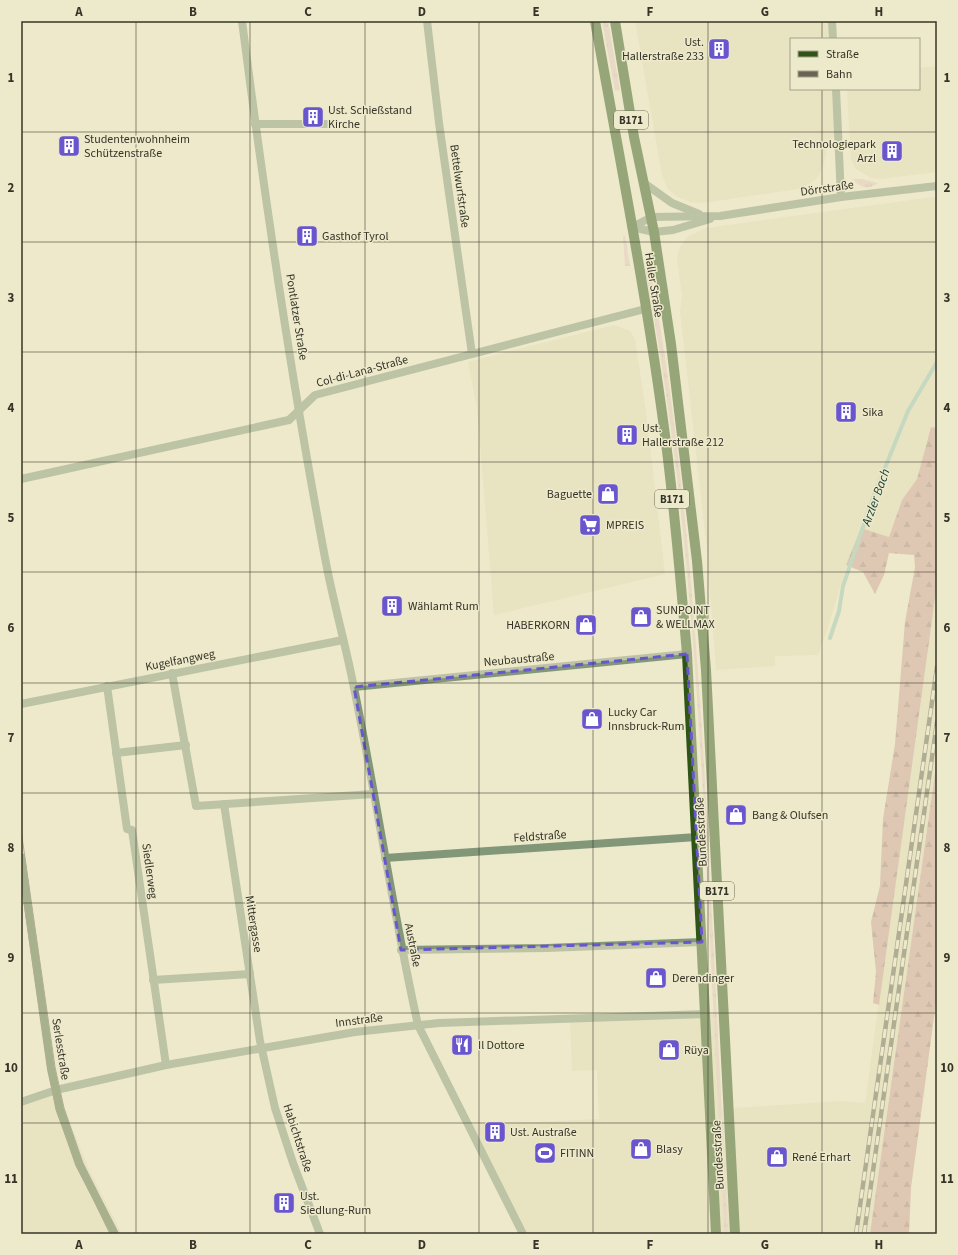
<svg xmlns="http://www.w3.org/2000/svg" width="958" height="1255" font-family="'Source Sans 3',sans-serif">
	<defs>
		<pattern id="grass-tufts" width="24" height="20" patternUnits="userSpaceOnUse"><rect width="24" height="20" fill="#e5c8c2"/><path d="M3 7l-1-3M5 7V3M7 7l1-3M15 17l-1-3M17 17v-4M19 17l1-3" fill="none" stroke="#c5aca7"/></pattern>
		<pattern id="forest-firs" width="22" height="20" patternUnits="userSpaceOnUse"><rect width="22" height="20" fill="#cc9f97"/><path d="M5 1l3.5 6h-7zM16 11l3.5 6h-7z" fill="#a6827b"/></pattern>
	</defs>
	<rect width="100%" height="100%" fill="#ede9cb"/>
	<!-- built -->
	<g fill="#e2dcb7">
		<path d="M635,21h197l1,18h-42v50h45l3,40 -12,17 -3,18 -4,10 -6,7 -15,8 -97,14 -12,-1 -14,-6 -8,-7 -6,-14z"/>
		<path d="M937,66v106l-56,7 -10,-1 -15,-9 -5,-9 -4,-71h72v-21z"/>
		<path d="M933,197l4,1v230l-6,-1 -14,52 -15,21 -13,37 -28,-9 -14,37 -19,62 -10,28 -43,1v10l-59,4 -9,-119 -27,-240 2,-15 -5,-38 3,-11 7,-10 19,-9z"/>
		<path d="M614,325l16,6 5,8 11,73 19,162 -171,41 -17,-207 -9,-46z"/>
		<path d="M937,584v175l-67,475h-347l-55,-109 131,-6 -2,-49 -25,1 -2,-53 145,-4 5,95 118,-8 27,2z"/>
		<path d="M56,1090l34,81 32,63h-101v-132z"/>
	</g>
	<!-- grass -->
	<g fill="url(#grass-tufts)">
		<path d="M602,21h6l12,69 -5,1z"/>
		<path d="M853,179h9l16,4c-9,7 -17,6 -25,-4z"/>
		<path d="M623,236h2l5,30h-5z"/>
		<path d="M650,268c36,193 48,387 59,582h-3c-10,-195 -24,-389 -61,-581z"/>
		<path d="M709,856l19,378h-4l-18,-377z"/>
	</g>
	<!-- forest -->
	<g fill="url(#forest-firs)">
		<path d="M931,427l6,1v156l-58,421 -6,-2 3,-31 -5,-50 9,-36 3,-67 12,-75 10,-122 10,-55 -1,-12 -25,-2 -5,22 -9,19 -12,-22 -17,-7 15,-37 28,9 13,-37 15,-21z"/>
		<path d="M937,759v236l-26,193 -2,46h-39z"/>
	</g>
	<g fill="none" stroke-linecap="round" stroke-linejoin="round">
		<!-- stream -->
		<path stroke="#96c4b3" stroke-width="4" d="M830,638l9,-27 4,-25 31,-91 34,-84 29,-49"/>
		<!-- street -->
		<g stroke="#829778" stroke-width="8">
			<path d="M242,21c23,180 50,363 84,542 8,42 20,83 28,125 23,112 39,226 64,337l105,209"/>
			<path d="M427,21l12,102 33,231"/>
			<path d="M832,21l1,18"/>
			<path d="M836,89l5,108"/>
			<path d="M255,124h72"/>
			<path d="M644,183l28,20 27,11"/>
			<path d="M632,227l20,-10 68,-1 121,-19 96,-11"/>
			<path d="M632,227l22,5 19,-2 37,-11"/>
			<path d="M21,479l268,-59 26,-25 330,-86"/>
			<path d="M172,673l24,133 177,-12"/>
			<path d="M107,686l20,143 5,1 34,235"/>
			<path d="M354,687l333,-33"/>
			<path d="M21,704l322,-64"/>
			<path d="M116,753l70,-8"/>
			<path d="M224,804l36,237 15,67 18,55 27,71"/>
			<path d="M385,858l312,-21"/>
			<path d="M401,950l146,-2 155,-6"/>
			<path d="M153,980l97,-6"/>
			<path d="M21,1102l35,-12 110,-25 189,-33 84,-9 267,-9"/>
		</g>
		<!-- secondary -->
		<path stroke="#527042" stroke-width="8" d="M21,857l30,212 9,40 19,55 36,70"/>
		<!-- primary -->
		<g stroke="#2f5418" stroke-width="10">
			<path d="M595,21c25,140 53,281 71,422 9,70 15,141 21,211l29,580"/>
			<path d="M615,21l19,116 20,95 17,112 26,217 9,109 29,564"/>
		</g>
		<!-- tram -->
		<g stroke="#676454" stroke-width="1">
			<path d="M21,830l34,237 9,41 19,55 35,71"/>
			<path d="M21,882l27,187 8,41 19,51 35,73"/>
		</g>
		<!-- rail casing -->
		<g stroke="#676454" stroke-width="4.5">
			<g id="rail">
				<path d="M856,1234l81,-567"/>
				<path d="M864,1234l73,-512"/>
			</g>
		</g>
		<!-- rail -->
		<use href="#rail" stroke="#ede9cb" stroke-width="3" stroke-dasharray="9" stroke-linecap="butt"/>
	</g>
	<!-- marked area -->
	<path d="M0 0H958V1255H0ZM687,654l15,288 -301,8 -47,-263z" fill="#ede9cb" fill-opacity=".55" fill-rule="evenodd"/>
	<path fill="none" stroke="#6955ce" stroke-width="3" stroke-dasharray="8 5" stroke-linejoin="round" d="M687,654l15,288 -301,8 -47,-263z"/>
	<!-- grid -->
	<path fill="none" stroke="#363428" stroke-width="1" stroke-opacity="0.55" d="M136,21v1213M250,21v1213M365,21v1213M479,21v1213M593,21v1213M708,21v1213M822,21v18M822,89v1145M21,132h916M21,242h916M21,352h916M21,462h916M21,572h916M21,683h916M21,793h916M21,903h916M21,1013h916M21,1123h916"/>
	<!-- icons -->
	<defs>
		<g id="building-square" transform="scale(1.15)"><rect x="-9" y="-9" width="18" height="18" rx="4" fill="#6955ce" stroke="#ede9cb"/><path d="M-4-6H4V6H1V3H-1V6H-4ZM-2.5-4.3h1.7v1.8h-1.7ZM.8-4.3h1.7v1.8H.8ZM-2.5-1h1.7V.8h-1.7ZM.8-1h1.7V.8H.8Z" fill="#fff"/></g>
		<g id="shop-square" transform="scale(1.15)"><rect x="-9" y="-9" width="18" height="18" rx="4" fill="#6955ce" stroke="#ede9cb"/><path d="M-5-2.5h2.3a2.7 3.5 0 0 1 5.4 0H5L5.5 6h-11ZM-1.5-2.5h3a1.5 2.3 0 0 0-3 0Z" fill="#fff"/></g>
		<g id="supermarket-square" transform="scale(1.15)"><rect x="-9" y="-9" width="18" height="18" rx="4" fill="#6955ce" stroke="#ede9cb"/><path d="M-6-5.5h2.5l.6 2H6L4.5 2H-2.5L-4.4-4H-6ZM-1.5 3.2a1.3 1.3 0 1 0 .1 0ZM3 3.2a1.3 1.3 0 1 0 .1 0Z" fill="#fff"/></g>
		<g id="restaurant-square" transform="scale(1.15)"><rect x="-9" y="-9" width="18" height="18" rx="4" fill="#6955ce" stroke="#ede9cb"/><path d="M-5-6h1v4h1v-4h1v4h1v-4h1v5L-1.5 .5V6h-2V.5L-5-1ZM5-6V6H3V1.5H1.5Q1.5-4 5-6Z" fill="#fff"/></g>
		<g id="stadium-square" transform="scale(1.15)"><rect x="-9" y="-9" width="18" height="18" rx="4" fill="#6955ce" stroke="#ede9cb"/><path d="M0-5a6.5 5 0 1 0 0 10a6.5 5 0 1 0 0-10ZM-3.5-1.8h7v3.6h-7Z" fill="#fff"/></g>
	</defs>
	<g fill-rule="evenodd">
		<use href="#building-square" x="719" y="49"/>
		<use href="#building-square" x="313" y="117"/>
		<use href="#building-square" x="69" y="146"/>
		<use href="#building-square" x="892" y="151"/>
		<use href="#building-square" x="307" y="236"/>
		<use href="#building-square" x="846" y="412"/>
		<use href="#building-square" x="627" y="435"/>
		<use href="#shop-square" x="608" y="494"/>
		<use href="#supermarket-square" x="590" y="525"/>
		<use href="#building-square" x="392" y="606"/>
		<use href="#shop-square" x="641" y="617"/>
		<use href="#shop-square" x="586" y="625"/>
		<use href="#shop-square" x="592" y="719"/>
		<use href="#shop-square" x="736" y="815"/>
		<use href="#shop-square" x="656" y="978"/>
		<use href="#restaurant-square" x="462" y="1045"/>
		<use href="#shop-square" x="669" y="1050"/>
		<use href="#building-square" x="495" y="1132"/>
		<use href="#shop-square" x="641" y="1149"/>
		<use href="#stadium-square" x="545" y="1153"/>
		<use href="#shop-square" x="777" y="1157"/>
		<use href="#building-square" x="284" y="1203"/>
	</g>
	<g text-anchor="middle" stroke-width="3" stroke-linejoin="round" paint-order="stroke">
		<!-- shield labels -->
		<g fill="#ede9cb" stroke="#6d6a59" stroke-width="1">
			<rect x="614" y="111" width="34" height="18" rx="3"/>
			<rect x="655" y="490" width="34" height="18" rx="3"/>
			<rect x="700" y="882" width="34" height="18" rx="3"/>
		</g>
		<g font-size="11" font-weight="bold" fill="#363428">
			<text x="631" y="124">B171</text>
			<text x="672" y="503">B171</text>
			<text x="717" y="895">B171</text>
		</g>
		<!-- poi labels -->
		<g font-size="12" fill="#363428" stroke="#ede9cb" text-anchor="start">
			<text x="704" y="46" text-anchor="end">Ust.<tspan x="704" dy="14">Hallerstraße 233</tspan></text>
			<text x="328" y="114">Ust. Schießstand<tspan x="328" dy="14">Kirche</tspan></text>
			<text x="84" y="143">Studentenwohnheim<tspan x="84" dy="14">Schützenstraße</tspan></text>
			<text x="876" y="148" text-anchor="end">Technologiepark<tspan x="876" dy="14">Arzl</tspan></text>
			<text x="322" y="240">Gasthof Tyrol</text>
			<text x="862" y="416">Sika</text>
			<text x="642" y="432">Ust.<tspan x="642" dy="14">Hallerstraße 212</tspan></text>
			<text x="592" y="498" text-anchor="end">Baguette</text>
			<text x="606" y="529">MPREIS</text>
			<text x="408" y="610">Wählamt Rum</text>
			<text x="656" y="614">SUNPOINT<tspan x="656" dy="14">&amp; WELLMAX</tspan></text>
			<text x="570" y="629" text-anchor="end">HABERKORN</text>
			<text x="608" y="716">Lucky Car<tspan x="608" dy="14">Innsbruck-Rum</tspan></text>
			<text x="752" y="819">Bang &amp; Olufsen</text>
			<text x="672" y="982">Derendinger</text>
			<text x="478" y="1049">Il Dottore</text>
			<text x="684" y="1054">Rüya</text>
			<text x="510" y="1136">Ust. Austraße</text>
			<text x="656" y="1153">Blasy</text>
			<text x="560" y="1157">FITINN</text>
			<text x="792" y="1161">René Erhart</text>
			<text x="300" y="1200">Ust.<tspan x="300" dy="14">Siedlung-Rum</tspan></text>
		</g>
		<!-- street labels -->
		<g font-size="12" fill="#363428" stroke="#ede9cb">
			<text transform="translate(460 186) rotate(82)" y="4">Bettelwurfstraße</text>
			<text transform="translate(827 188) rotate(-8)" y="4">Dörrstraße</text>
			<text transform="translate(654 285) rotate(81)" y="4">Haller Straße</text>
			<text transform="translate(297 317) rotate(81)" y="4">Pontlatzer Straße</text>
			<text transform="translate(362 371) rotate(-15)" y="4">Col-di-Lana-Straße</text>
			<text transform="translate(519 659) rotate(-5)" y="4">Neubaustraße</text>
			<text transform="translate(180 660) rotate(-11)" y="4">Kugelfangweg</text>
			<text transform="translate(701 832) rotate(-93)" y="4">Bundesstraße</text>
			<text transform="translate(540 836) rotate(-4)" y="4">Feldstraße</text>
			<text transform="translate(150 871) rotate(82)" y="4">Siedlerweg</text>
			<text transform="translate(254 924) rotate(81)" y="4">Mittergasse</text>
			<text transform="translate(413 945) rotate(79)" y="4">Austraße</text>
			<text transform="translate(359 1020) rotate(-7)" y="4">Innstraße</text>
			<text transform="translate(61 1049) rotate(81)" y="4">Serlesstraße</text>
			<text transform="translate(298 1138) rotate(72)" y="4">Habichtstraße</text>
			<text transform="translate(718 1155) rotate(-93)" y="4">Bundesstraße</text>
		</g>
		<!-- water labels -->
		<g font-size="13" font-style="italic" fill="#153d31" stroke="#ede9cb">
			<text transform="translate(875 497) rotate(-70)" y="5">Arzler Bach</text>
		</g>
	</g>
	<!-- border -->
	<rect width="958" height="1255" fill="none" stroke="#ede9cb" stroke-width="44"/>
	<!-- legend -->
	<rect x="790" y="38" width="130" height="52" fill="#ede9cb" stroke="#a4a18a"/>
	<rect x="798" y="51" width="20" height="6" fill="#2f5418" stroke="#a4a18a"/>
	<text x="826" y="58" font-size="12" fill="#363428">Straße</text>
	<rect x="798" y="71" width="20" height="6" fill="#676454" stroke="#a4a18a"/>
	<text x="826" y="78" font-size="12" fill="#363428">Bahn</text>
	<rect x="22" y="22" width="914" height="1211" fill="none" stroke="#363428" stroke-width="1.5"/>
	<g font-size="13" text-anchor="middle" font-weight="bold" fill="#363428">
		<text x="79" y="16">A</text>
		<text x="193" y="16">B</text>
		<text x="308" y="16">C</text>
		<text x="422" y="16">D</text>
		<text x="536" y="16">E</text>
		<text x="650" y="16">F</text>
		<text x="765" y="16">G</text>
		<text x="879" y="16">H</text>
		<text x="11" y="82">1</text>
		<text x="947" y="82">1</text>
		<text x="11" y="192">2</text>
		<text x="947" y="192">2</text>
		<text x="11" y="302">3</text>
		<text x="947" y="302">3</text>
		<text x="11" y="412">4</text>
		<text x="947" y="412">4</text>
		<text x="11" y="522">5</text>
		<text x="947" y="522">5</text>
		<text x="11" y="632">6</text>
		<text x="947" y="632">6</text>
		<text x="11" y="742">7</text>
		<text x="947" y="742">7</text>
		<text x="11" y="852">8</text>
		<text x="947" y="852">8</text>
		<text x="11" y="962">9</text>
		<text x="947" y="962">9</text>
		<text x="11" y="1072">10</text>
		<text x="947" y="1072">10</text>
		<text x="11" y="1183">11</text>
		<text x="947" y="1183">11</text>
		<text x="79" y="1249">A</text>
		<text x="193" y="1249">B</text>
		<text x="308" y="1249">C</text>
		<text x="422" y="1249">D</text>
		<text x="536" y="1249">E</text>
		<text x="650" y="1249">F</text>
		<text x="765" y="1249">G</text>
		<text x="879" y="1249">H</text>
	</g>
</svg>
